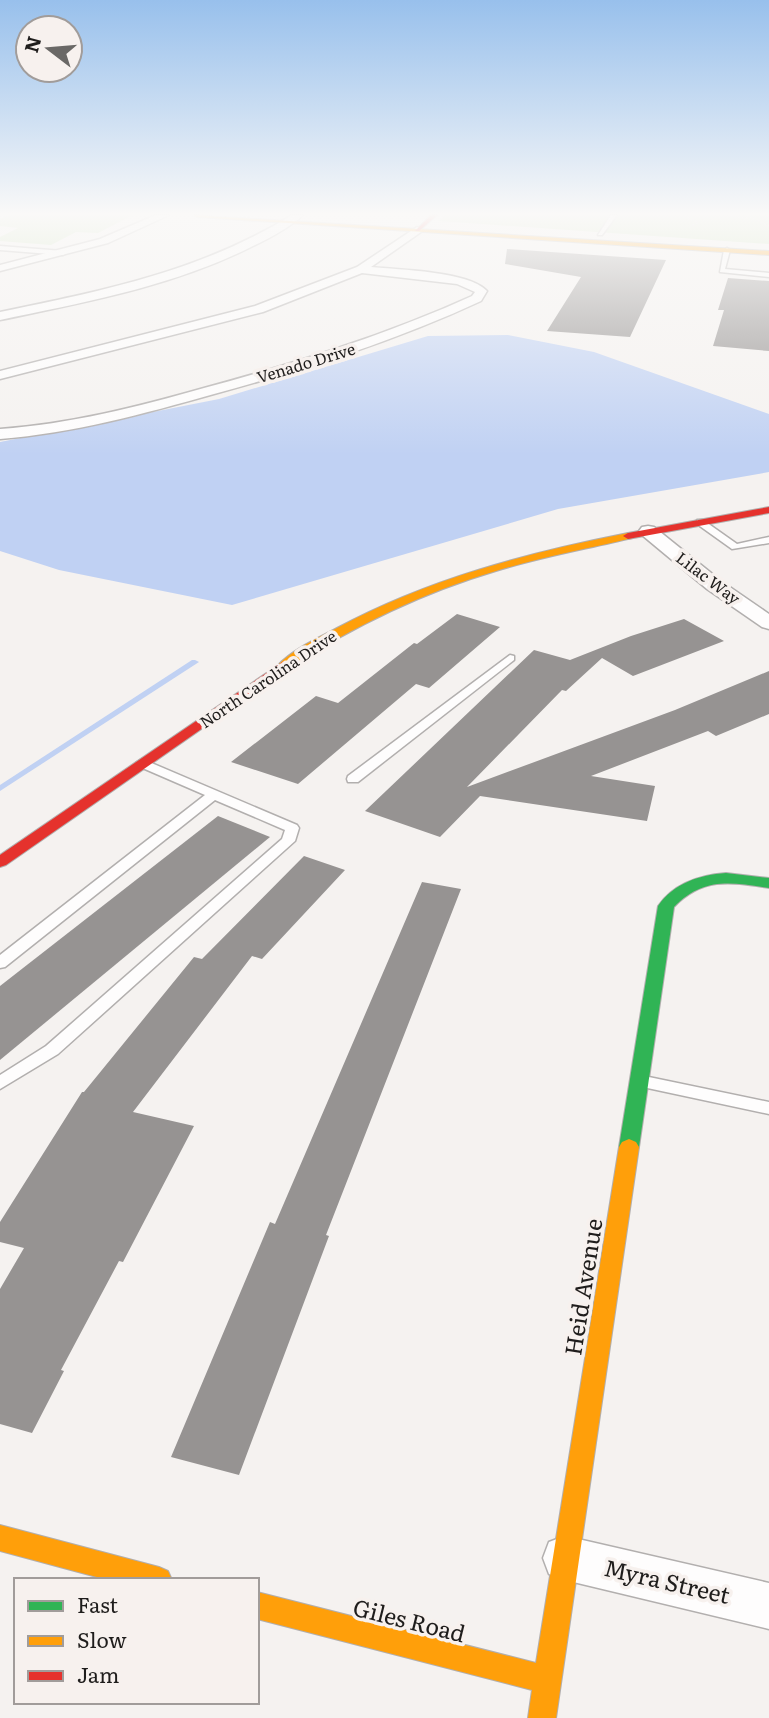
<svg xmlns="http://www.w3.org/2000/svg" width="769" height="1718" font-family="Literata,serif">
	<rect width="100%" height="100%" fill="#f5f2f0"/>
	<!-- green -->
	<g fill="#c6e0b2">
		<path d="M9,215h124l-35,18 -22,-1 -25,13 -51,-4v-4l18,-9 -18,-2v-7z"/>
		<path d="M445,215h324v29l-330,-23z"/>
	</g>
	<!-- water -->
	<path fill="#c0d1f3" d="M508,335l86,17 175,62v58l-211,37 -326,96 -173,-35 -59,-19v-109l219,-43 209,-63z"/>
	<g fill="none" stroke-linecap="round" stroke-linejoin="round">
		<!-- stream -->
		<path fill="#c0d1f3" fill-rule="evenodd" d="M192,660h3l4,2 -199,129v-6z"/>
	</g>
	<!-- building -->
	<g fill="#969392">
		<path d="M507,249l159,11 -36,77 -83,-6 34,-54 -76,-13z"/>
		<path d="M728,278l41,3v70l-56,-5 11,-36h-6z"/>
		<path d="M457,614l43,13 -71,61 -13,-4 -118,100 -67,-22 85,-66 22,7 76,-60 3,1z"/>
		<path d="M684,619l40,22 -91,35 -31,-18 -36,33 -4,-1 -95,97 208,-77 94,-39v43l-53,22 -8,-5 -117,45 64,10 -8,35 -167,-25 -40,41 -75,-26 169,-161 36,10 61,-24z"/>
		<path d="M218,816l52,21 -270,223v-74z"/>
		<path d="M304,856l41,14 -83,89 -10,-3 -119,156 61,14 -71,136 -4,-1 -58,109 3,1 -32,62 -32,-9v-135l24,-41 -24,-6v-20l82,-130h2l110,-135 8,2z"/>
		<path d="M422,882l39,7 -135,346 3,1 -90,239 -68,-18 99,-235 5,2z"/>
	</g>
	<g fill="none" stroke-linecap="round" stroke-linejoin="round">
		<!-- lane casing -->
		<g stroke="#b2afae" stroke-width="3">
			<g id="lane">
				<path d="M611,215h6l-15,20h-4z"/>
				<path d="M0,246l63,5 3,2 -3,2 -63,-5z"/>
				<path d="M727,248l3,2 -5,19 44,4v4l-49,-5 4,-22z"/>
				<path d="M697,520h6l34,24 32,-7v6l-37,6 -35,-25z"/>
				<path d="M510,655l4,1v4l-156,122h-10l-1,-3 1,-3z"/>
				<path d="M142,759l155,66 2,3 -4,13 -237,213 -58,35v-14l46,-29 236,-207 3,-9 -70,-30 -210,167 -5,1v-13l205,-160 -67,-29 -2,-3z"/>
				<path d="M644,1076l125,26v12l-131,-28 -3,-4 3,-4z"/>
			</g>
		</g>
		<!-- street casing -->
		<g stroke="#b2afae" stroke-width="3">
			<g id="street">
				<path d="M156,215h13l-61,28 -108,28v-6l100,-26z"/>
				<path d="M292,215h11c-14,13 -33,23 -50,31 -79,40 -167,56 -253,74v-8c102,-21 202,-41 292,-97z"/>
				<path d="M417,227l5,3 -1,2 -50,35c29,3 97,4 116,24l-6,10c-86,40 -175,68 -267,93 -71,20 -140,39 -214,45v-10c70,-5 137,-22 204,-41 92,-25 182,-53 268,-92l3,-4 -18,-8 -95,-11 -99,39 -263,67v-8l255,-65 102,-39z"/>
				<path d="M648,526l6,1 67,54 48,33v15l-7,-2 -55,-38 -65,-54 -3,-4 3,-4z"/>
				<path d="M565,1536l204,47v46l-204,-49 -16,-6 -6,-16 6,-16z"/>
			</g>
		</g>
		<!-- fast casing -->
		<g stroke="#b2afae" stroke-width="2">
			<path id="fast" d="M726,873l43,5v10c-39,-6 -66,-11 -95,19l-35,240 -3,5 -7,3 -7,-3 -3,-5 39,-241c16,-23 41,-31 68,-33z"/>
		</g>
		<!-- slow casing -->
		<g stroke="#b2afae" stroke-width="2">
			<g id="slow">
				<path d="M194,215l575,36v4l-572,-38z"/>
				<path d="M628,533l5,3 -1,2c-45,11 -91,19 -136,33 -74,22 -142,55 -207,97l-5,1 -6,-4c15,-16 40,-27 59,-37 91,-49 190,-75 291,-95z"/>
				<path d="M629,1139l7,3 3,5 -83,571h-28l4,-28 -275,-71v-27l279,71 83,-516 3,-5z"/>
				<path d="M0,1525l159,42 9,4 4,9h-64l-108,-29z"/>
			</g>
		</g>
		<!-- jam casing -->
		<g stroke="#b2afae" stroke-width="2">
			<g id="jam">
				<path d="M431,215h6l-18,16h-4z"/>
				<path d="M769,507v6l-141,26 -5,-3 5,-3z"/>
				<path d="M284,661l6,4 -1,3 -283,197 -6,2v-12z"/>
			</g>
		</g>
		<!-- path -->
		<g stroke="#d7d7d6" stroke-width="2" stroke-dasharray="2 2" stroke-linecap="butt">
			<path d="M653,215l6,2"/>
			<path d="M730,215l20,4"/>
			<path d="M746,215l23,11"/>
			<path d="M684,216l14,6 -8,5"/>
		</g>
		<!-- lane -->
		<use href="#lane" fill="#fefdfd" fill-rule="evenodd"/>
		<!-- street -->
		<use href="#street" fill="#fefdfd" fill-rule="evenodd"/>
		<!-- fast -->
		<use href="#fast" fill="#30b455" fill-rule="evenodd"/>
		<!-- slow -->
		<use href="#slow" fill="#ff9f0a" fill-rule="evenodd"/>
		<!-- jam -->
		<use href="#jam" fill="#e5322d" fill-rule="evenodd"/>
	</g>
	<!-- sky -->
	<linearGradient id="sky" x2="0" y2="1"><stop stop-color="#98c0ec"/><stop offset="0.47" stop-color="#faf9f8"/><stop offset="1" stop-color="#faf9f8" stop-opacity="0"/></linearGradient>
	<rect width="769" height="455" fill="url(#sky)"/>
	<g text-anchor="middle" stroke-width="7" stroke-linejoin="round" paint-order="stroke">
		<!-- far-street labels -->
		<g font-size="16" fill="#1f1d1c" stroke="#f7f1ee">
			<text transform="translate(306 363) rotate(-17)" y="6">Venado Drive</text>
			<text transform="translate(708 578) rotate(37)" y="6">Lilac Way</text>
			<text transform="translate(268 679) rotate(-34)" y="6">North Carolina Drive</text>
		</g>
		<!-- near-street labels -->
		<g font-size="23" fill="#1f1d1c" stroke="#f7f1ee">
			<text transform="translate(584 1287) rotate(-81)" y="8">Heid Avenue</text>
			<text transform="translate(667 1582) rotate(13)" y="8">Myra Street</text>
			<text transform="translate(409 1621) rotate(14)" y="8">Giles Road</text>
		</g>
	</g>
	<!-- legend -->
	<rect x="14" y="1578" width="245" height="126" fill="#f7f1ee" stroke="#a19c9a" stroke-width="2"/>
	<rect x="28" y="1601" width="35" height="10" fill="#30b455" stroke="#a19c9a" stroke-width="2"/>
	<text x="77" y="1613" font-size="21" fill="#1f1d1c">Fast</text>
	<rect x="28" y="1636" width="35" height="10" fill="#ff9f0a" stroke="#a19c9a" stroke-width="2"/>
	<text x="77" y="1648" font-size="21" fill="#1f1d1c">Slow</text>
	<rect x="28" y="1671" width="35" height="10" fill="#e5322d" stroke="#a19c9a" stroke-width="2"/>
	<text x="77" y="1683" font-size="21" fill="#1f1d1c">Jam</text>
	<!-- north arrow -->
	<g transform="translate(49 49) rotate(286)"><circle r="33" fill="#f7f1ee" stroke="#a19c9a" stroke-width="2"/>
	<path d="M0-5L12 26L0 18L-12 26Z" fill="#6a6866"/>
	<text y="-10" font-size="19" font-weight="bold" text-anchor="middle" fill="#1f1d1c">N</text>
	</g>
</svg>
